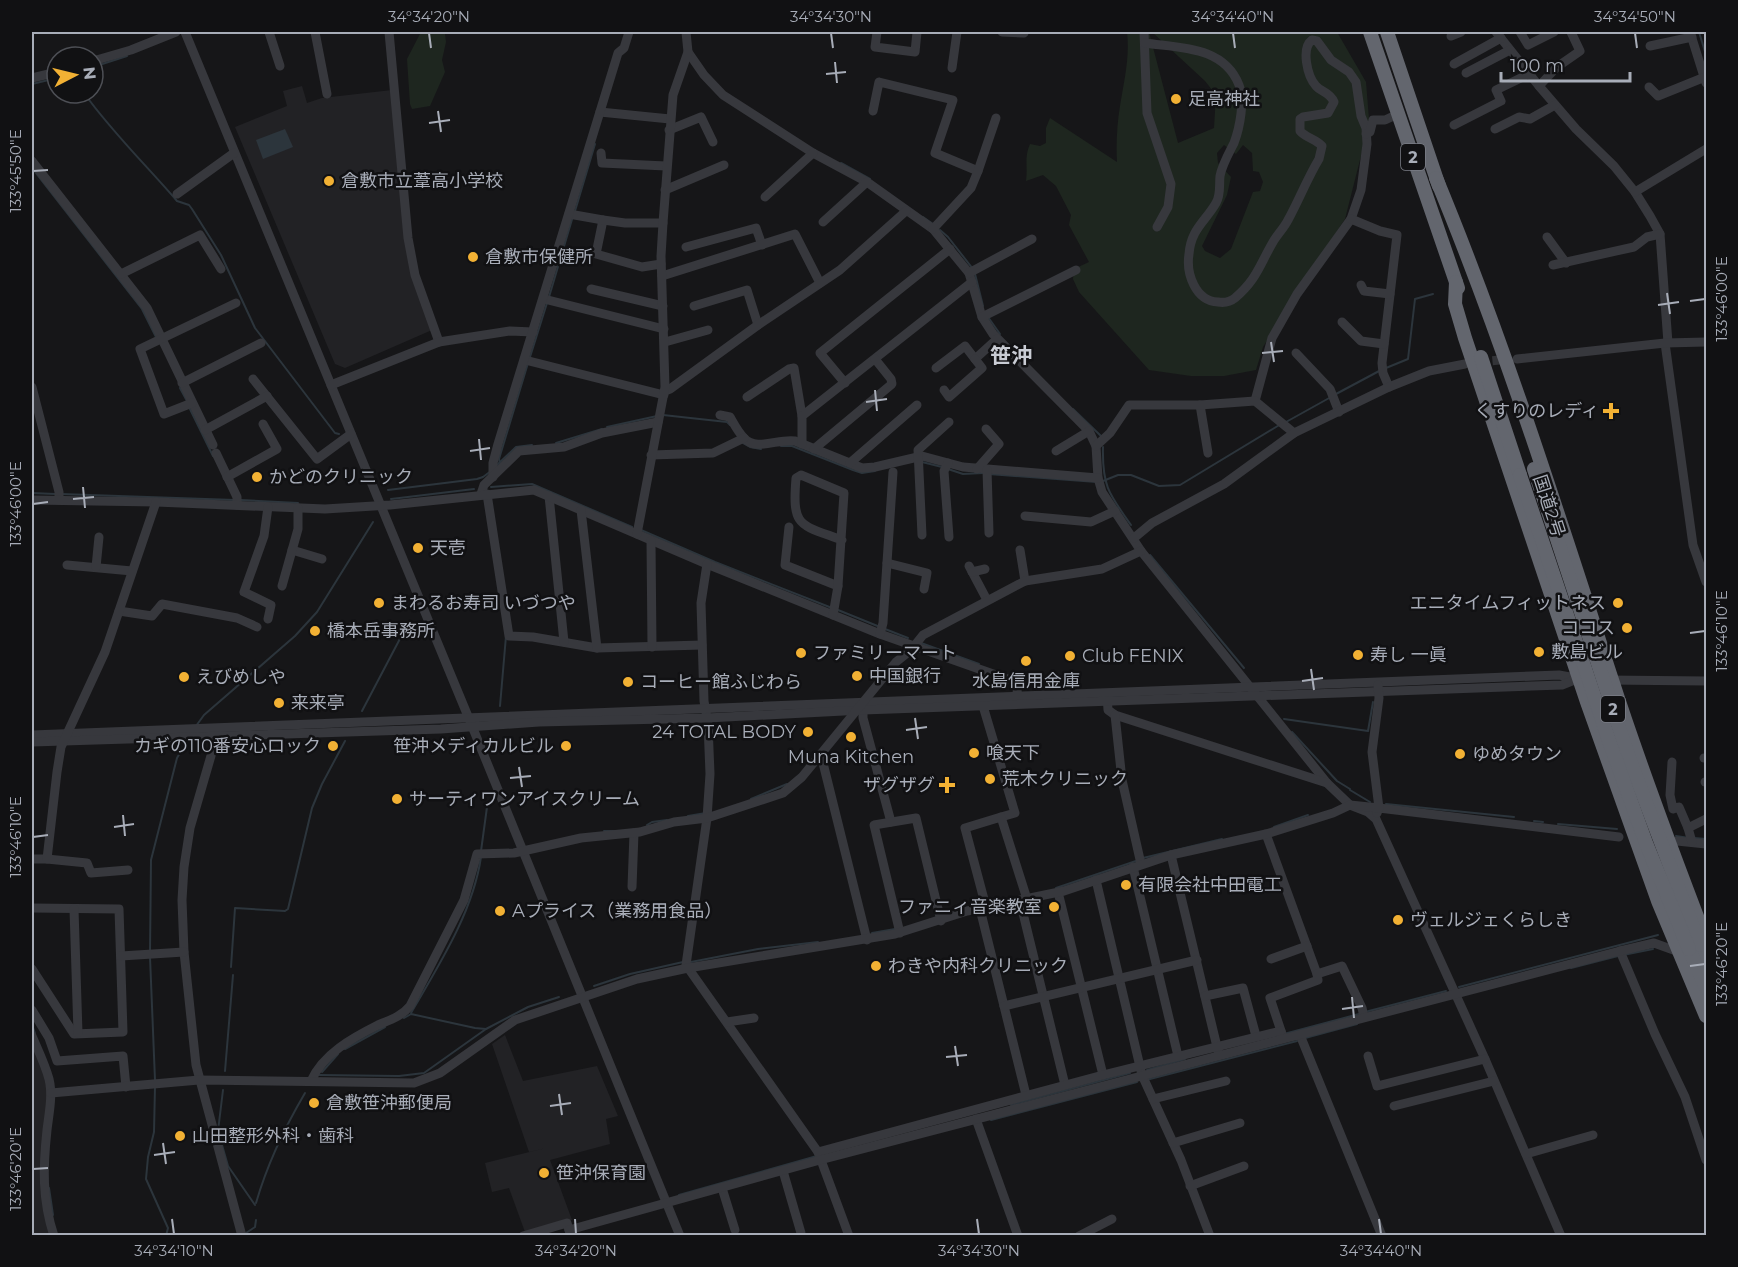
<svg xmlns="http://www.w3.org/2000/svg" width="1738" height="1267" font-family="Montserrat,'Noto Sans JP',sans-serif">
	<rect width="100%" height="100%" fill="#161618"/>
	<!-- built -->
	<g fill="#222225">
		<path d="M302,86l5,17 15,-5 70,-8 14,144 26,96 -87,38 -10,-4 -100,-237 52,-21 -4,-15z"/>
		<path d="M505,1035l18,46 74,-15 21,50 -12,3 4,25 -60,16 22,60 -47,12 -16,-44 -17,4 -7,-29 61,-15 -17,4 -37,-108z"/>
		<path d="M32,1040l16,46 -7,87 10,62h-19z"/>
	</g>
	<!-- green -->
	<g fill="#1e261f" fill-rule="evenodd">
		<path d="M421,32h20l4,2 1,8 -4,18 3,12 -15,34 -18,3 -2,-5 -3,-45z"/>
		<path d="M1127,32h22l29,111 36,-15 2,-33 -11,-14 -53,-49h185l29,50 3,37 -6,29 -18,71 -47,71 -35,57 -7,23 -32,6h-33l-42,-6 -70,-78 -6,-13 1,-10 15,-7 -20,-37 2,-10 -15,-29 -13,-11 -17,6c2,-15 -2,-23 4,-37l10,2 6,-3v-15l4,-10 67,44c-1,-18 0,-38 3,-56 4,-25 10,-49 7,-74zM1243,145l9,8 1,18 6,1 4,10 -3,9 -7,1 -22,57 -11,9 -15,-7 -3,-5 25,-51 4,-18 -13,-14 -1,-10 7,-8 12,9z"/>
	</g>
	<!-- water -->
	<path fill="#2c353c" d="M285,129l8,18 -30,12 -7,-19z"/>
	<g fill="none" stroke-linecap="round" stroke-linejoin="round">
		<!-- stream -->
		<g stroke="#2c353c" stroke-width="2">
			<path d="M1699,32l7,23"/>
			<path d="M93,67l34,-11"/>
			<path d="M32,84l25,-6"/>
			<path d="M84,93c27,38 62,72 93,108l12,4 3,4 29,46 34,73 80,105 4,1"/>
			<path d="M841,163l29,16"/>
			<path d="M32,168l110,141 15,30"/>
			<path d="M575,211l20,-67"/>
			<path d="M923,217l10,7"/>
			<path d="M940,230l8,7 25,32"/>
			<path d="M975,274l8,32"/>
			<path d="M549,297l24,-81"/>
			<path d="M988,317l12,17"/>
			<path d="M530,357l17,-54"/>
			<path d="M1386,368l22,-9 7,-60 18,-5"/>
			<path d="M180,388l7,13"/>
			<path d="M1336,394l45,-24"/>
			<path d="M189,407l24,49"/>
			<path d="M1073,409l28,27"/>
			<path d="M663,415l64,7 3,3"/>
			<path d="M1286,422l45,-25"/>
			<path d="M607,427l50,-11"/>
			<path d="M741,442l9,5 11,2"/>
			<path d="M556,443l46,-14"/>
			<path d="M781,446h11l61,24 9,3 13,-2"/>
			<path d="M1103,447c-1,39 6,47 28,78"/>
			<path d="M922,462l20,5"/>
			<path d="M500,463l-1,-4 29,-96"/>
			<path d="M497,465l19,-18 16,-2"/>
			<path d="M948,469l15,5 20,-1"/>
			<path d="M989,474l108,8"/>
			<path d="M1103,481l15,-6h13l28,11 21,-1 101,-61"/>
			<path d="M491,487l41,-3 100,43"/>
			<path d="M388,490l89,-11 6,-2 8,-6"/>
			<path d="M32,493l23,1"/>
			<path d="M61,494l174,6"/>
			<path d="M391,499l83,-10"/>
			<path d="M241,500l57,3"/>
			<path d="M641,530l74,32 117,46"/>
			<path d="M1150,555l94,113"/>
			<path d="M838,610l42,17"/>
			<path d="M885,629l23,9"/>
			<path d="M921,643l58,21"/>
			<path d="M1015,677l14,6"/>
			<path d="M500,706l6,-70"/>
			<path d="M362,711l41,-78"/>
			<path d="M1284,719l84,12 5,-29"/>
			<path d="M196,726l8,-11 91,-79 22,-24 56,-90"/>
			<path d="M1292,732l45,49 13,8"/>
			<path d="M1350,790l20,12"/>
			<path d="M751,799l36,-15"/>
			<path d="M1386,804l128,13"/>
			<path d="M688,816l18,-3"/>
			<path d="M1534,821l9,1"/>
			<path d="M1558,824l59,5"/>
			<path d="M647,825l5,-3 15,-2"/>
			<path d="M1274,827l34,-12"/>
			<path d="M604,831h15"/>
			<path d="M1676,836l13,2"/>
			<path d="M1694,838l12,1"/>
			<path d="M481,851l6,-44"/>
			<path d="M1143,858l79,-19"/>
			<path d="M1056,888l80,-27"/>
			<path d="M872,933l23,-4"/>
			<path d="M150,952l1,-92 26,-102 10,-17"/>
			<path d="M1623,955l30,-6"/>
			<path d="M150,957l5,123"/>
			<path d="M691,962l67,-13 60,-7"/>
			<path d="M231,967l4,-59 50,3 3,-2 24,-101 10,-24 23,-43"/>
			<path d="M1571,968l47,-12"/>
			<path d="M594,986l36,-12 53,-12"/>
			<path d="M1459,987l199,-52"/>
			<path d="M1365,1012l81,-21"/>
			<path d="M411,1013c28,-48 62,-101 70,-156"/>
			<path d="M404,1018l7,-4 64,14 11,1 42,-22 31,-10"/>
			<path d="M32,1025l3,8"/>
			<path d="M1284,1034l75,-20"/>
			<path d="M1305,1038l52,-14"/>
			<path d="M345,1049l40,-22"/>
			<path d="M1147,1070l38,-11"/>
			<path d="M225,1071l8,-96"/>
			<path d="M322,1072l16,-18"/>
			<path d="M319,1075l80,1 25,-3 62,-44"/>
			<path d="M1146,1080l151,-39"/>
			<path d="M155,1086l-1,46 -6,25 -2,22 22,49 -2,8"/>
			<path d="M223,1090l-5,41 10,35 27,39"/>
			<path d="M1011,1105l119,-32"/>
			<path d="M991,1120l146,-38"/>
			<path d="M49,1188l4,27"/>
			<path d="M679,1195l138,-39"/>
			<path d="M256,1203c11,-38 29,-76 49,-110"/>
			<path d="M246,1233l9,-6 1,-7"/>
		</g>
		<!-- minor-tunnel -->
		<path stroke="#333438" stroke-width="9" stroke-dasharray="9 4.5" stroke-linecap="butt" d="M1479,362l31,-3"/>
		<!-- minor -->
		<g stroke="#37383d" stroke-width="9">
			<path d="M185,32l287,694 208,510"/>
			<path d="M269,32l11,34"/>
			<path d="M315,32l12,62"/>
			<path d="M389,32l19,206 7,37 24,67"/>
			<path d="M877,32l-2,15 40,5 2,-20"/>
			<path d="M1002,32l22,1"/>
			<path d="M1144,32l3,81 24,71 -3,23 -11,20"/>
			<path d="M1496,32l43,54 37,43 38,37 21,26 15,24 10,18 8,109"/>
			<path d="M1520,32l8,13 26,-13"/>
			<path d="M1690,32l16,51"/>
			<path d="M1451,36l10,-4"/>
			<path d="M1145,43c35,5 79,3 94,42 6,15 1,42 -5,58 -5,10 -12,22 -14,33 -1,9 1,19 -4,27 -11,19 -25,26 -27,51 -3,19 6,47 29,48 6,1 12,0 17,-4 22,-19 24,-32 38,-56 4,-7 11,-14 15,-22 11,-20 19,-41 31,-61l3,-13c-6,-7 -16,-8 -22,-15v-12l3,-2 25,-4 6,-11c-4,-10 -13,-10 -18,-16 -9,-10 -15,-38 -4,-46l5,1 14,19 18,12 7,10 5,34 5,12 1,16 -6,46 -10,29 -54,75 -25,44 -17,63"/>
			<path d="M1650,46l42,-9"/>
			<path d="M688,52l16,23 19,20 90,58 54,29 66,47 36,44 13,44 11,17 96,97 7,15 2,32 4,14 39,59 186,232 23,22 18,7 8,7 109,240 76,177"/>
			<path d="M93,61l38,-11 45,-18"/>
			<path d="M1454,64l47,-26"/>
			<path d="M952,68l5,-36"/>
			<path d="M1466,73l44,-23"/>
			<path d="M32,78l25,-6"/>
			<path d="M1539,86l18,-19 23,-16 -9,-19"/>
			<path d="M1649,87l9,9 47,-19"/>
			<path d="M873,111l6,-29 74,18 -18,53 43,18"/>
			<path d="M600,112l70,7"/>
			<path d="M1454,125l47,-24 -5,-11 33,-16"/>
			<path d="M1495,129l24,-12 11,2 25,-14"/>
			<path d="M669,130l32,-13 12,25"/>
			<path d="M1366,134l4,-2 3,-12h12l13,-6"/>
			<path d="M601,153l1,10 64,3"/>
			<path d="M32,161l115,147 66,137"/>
			<path d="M665,190l59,-25"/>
			<path d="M1635,192l71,-43"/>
			<path d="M177,194l57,-41"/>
			<path d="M765,197l48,-44"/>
			<path d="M569,214l34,6 -7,34 46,13 19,-3"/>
			<path d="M1351,219l29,12 17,4 -15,128 1,10 6,14"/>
			<path d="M603,220l22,3h38"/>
			<path d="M823,222l44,-40"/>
			<path d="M933,229l38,-41 7,-17 18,-53"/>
			<path d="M1547,237l19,26"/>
			<path d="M686,247l70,-19 6,17"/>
			<path d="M1553,265l81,-18 13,-10 13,-3"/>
			<path d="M969,273l63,-34"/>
			<path d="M121,274l79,-39 21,34"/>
			<path d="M662,276l133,-42 25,49"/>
			<path d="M1361,285l3,6 26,3"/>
			<path d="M591,289l72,17"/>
			<path d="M544,299l120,30"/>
			<path d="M694,306l53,-16 11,35"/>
			<path d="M982,317l94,-47"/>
			<path d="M1342,322l19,19 23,3"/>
			<path d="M665,342l43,-12"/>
			<path d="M1665,343l28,202 13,37"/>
			<path d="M1296,353l34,36 9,23"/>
			<path d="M1517,359l148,-16 41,-1"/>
			<path d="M525,360l139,35"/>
			<path d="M936,368l29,-22 10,13 22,-20"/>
			<path d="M253,379l64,80 34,-25"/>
			<path d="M182,383l79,-40"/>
			<path d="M845,383l-25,-30 130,-104"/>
			<path d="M331,385l108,-43 71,-11 23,1"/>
			<path d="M32,387l27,105v8"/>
			<path d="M944,390l5,7 33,-29 -7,-9"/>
			<path d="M665,391l5,-2 88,-64 82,-55 66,-59"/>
			<path d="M747,397l42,-28 5,-1 8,48"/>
			<path d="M192,403l-28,11 -24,-65 96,-46"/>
			<path d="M1200,405l8,48"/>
			<path d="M720,415l10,2c4,7 8,15 14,21 12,14 35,0 51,3l67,27 13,-1 47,-11 41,11 135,11"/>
			<path d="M205,430l62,-34"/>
			<path d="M802,444v-28l170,-134"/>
			<path d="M1096,446l14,-13 19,-28h71l55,-4 39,32"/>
			<path d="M814,449l78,-65 -1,-5 -16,-20"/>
			<path d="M1056,451l33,-20"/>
			<path d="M216,453l21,44v8"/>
			<path d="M651,455l62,-2 31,-15"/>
			<path d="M850,463l67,-58"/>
			<path d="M948,463l-4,8 5,66"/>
			<path d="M977,469l22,-25 -13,-15"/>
			<path d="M987,470l2,63"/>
			<path d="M227,477l50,-28 -14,-25"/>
			<path d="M493,477v-14l5,-19 120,-391 6,-5 5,-16"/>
			<path d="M481,494l3,-9 35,-34 45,-4 38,-14 56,-11"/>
			<path d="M487,494l22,142 24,1 64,11 105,-3"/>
			<path d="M549,496l15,146"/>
			<path d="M32,500l124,2 169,7 65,-4 144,-15 173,74 173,70 133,47 4,8 1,13"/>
			<path d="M268,507l-4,29 -20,56 27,13 -3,14"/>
			<path d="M581,510l16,138"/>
			<path d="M1025,516l66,6 24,-11"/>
			<path d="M789,527l-4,38 53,21"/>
			<path d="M637,534l28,-147 -4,-131 2,-33 10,-128 15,-43 -2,-20"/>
			<path d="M922,535l-4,-85 31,-28"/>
			<path d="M1134,538l18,-15 72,-39 70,-51 95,-46 40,-16 36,-7"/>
			<path d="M651,541l1,106"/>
			<path d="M292,550l30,9"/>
			<path d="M1020,550l5,31"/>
			<path d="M887,563l40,10 -3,16"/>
			<path d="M707,564l-6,39 3,98 4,23 2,50 -3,44 -21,147 132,187 31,84"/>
			<path d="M67,565l65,6"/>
			<path d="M969,566l18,34"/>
			<path d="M96,567l3,-30"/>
			<path d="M972,572l13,-3"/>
			<path d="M282,586l16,-57v-21"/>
			<path d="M119,611l33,5 10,-12 75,14 20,9"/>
			<path d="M833,615l5,-29 6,-93 -43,-18 -5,3c-4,50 3,46 46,62"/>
			<path d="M880,634l3,-11 10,-151"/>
			<path d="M1607,680l99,1"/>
			<path d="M1107,695l1,15 7,5 212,68"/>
			<path d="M863,705v13l28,104"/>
			<path d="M983,706l32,107 -14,4"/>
			<path d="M1115,715l7,65 19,84"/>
			<path d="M216,730l-1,12 -25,86 -6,39 -2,33 2,52 12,113 46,171"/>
			<path d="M32,735l1527,-60 22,4"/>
			<path d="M32,742l409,-13 98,-7 168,-4 156,-8 699,-25 15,-6"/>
			<path d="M821,755l46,185"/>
			<path d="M1704,758h2"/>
			<path d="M1672,762l-2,33 3,14 6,-2 9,21"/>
			<path d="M1705,782h1"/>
			<path d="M1377,813l2,-5 240,29"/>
			<path d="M1266,834l51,140"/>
			<path d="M1677,841l29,3"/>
			<path d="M1692,842l-4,-14 18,-9"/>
			<path d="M1171,855l47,196"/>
			<path d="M32,859h15"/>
			<path d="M1133,867l45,189"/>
			<path d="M128,870l-37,3 -4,-10 -40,-4 10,-87 4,-25 44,-95 51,-150"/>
			<path d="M1096,880l46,195 39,85 29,76"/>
			<path d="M632,887l2,-54"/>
			<path d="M1058,892l45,183"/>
			<path d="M1020,901l45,184"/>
			<path d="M986,907l-21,-79 36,-11 26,82"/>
			<path d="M32,908l87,1 4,123 -49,2 -42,-65"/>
			<path d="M74,909l4,124"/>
			<path d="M980,909l46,186"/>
			<path d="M900,933l-26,-108 42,-7 25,103"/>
			<path d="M1620,951l35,83 30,63 21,63"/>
			<path d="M121,956l63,-4"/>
			<path d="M1271,959l36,-13"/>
			<path d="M1205,996l38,-8 13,48"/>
			<path d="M1004,1006l193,-46"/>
			<path d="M32,1010l17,28 8,23 66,-5 3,31"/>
			<path d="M727,1022l27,-4"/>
			<path d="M1282,1034l-12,-36 48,-18 -1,-6 25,-8 20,42 2,9"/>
			<path d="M1300,1035l82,201"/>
			<path d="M32,1036c6,14 13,28 17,43 4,16 0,34 -2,51 -4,37 -5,70 7,106"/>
			<path d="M1368,1056l9,30 108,-27"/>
			<path d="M311,1081c12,-27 41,-43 67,-56 12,-5 24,-9 32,-19l54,-106 13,-46 37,-1 67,-15 59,-6 34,-10 33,-4 76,-25 19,-16 94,-115 15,-12 12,-15 102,-54 77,-12 39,-18"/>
			<path d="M51,1093l148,-13 215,3 26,-10 75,-53 122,-41 51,-11 207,-34 72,-23 97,-20 107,-36 95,-21 67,-21 17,-8 29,3 -7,-56 7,-54 -1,-13"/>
			<path d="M1153,1099l73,-18"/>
			<path d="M1394,1106l100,-25"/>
			<path d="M976,1119l42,117"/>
			<path d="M1173,1143l67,-20"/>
			<path d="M818,1152l285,-77 178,-44"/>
			<path d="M1526,1154l67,-19"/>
			<path d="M783,1171l18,62"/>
			<path d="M1190,1186l54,-20"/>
			<path d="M722,1188l13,42"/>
			<path d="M523,1236l44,-13 2,7"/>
			<path d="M571,1236l-2,-6 251,-70 800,-209 34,-8 25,9"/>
			<path d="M1079,1236l33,-17"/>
		</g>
		<!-- highway -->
		<g stroke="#63666e" stroke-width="14">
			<path d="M1370,32l88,256"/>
			<path d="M1387,32l52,154"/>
			<path d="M1436,178c68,164 121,333 176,502 28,87 61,174 94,260"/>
			<path d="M1456,282l-1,22 10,34 122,364 71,199 48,115"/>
			<path d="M1481,357l39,118"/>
			<path d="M1700,945l6,15"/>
			<path d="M1689,949l17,39"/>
		</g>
		<!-- highway-bridge -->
		<g stroke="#63666e" stroke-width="14">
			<path d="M1534,469l95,289 71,187"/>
			<path d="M1520,475l92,274 34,94 43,106"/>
		</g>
	</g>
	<!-- ticks -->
	<path fill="none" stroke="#a8adb8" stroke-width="2" d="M429,33l2,15M831,33l2,15M1233,33l2,15M1635,33l2,15M835,62l2,21M826,74l20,-2M438,111l3,21M429,123l21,-3M33,171l15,-1M1667,293l3,21M1690,301l15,-2M1658,305l21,-3M1271,342l3,20M1262,353l21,-2M875,390l2,21M866,402l21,-3M479,439l2,21M470,451l20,-3M83,487l2,21M73,499l21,-2M33,504l15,-2M1690,633l15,-2M1311,669l3,21M1302,681l21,-3M915,718l3,21M906,730l21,-3M519,767l3,20M510,778l21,-2M123,815l2,21M114,827l20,-3M33,837l15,-2M1690,966l15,-2M1352,997l2,21M1342,1009l21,-3M955,1046l3,20M946,1057l21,-2M559,1094l3,21M550,1106l21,-3M163,1143l3,21M154,1155l21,-3M33,1169l15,-1M172,1219l2,15M575,1219l1,15M977,1219l2,15M1379,1219l2,15"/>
	<!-- markers -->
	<g fill="#f2b134" stroke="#111113" stroke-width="2">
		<circle cx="1176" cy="99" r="6"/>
		<circle cx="329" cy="181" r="6"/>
		<circle cx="473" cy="257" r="6"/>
		<path d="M1608 402h6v6h6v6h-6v6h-6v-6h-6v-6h6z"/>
		<circle cx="257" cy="477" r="6"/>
		<circle cx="418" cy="548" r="6"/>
		<circle cx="379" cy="603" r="6"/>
		<circle cx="1618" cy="603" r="6"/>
		<circle cx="1627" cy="628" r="6"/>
		<circle cx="315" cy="631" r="6"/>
		<circle cx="1539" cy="652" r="6"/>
		<circle cx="801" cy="653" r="6"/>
		<circle cx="1358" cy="655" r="6"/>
		<circle cx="1070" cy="656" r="6"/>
		<circle cx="1026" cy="661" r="6"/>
		<circle cx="857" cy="676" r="6"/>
		<circle cx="184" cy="677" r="6"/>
		<circle cx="628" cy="682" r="6"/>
		<circle cx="279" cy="703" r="6"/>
		<circle cx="808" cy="732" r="6"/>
		<circle cx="851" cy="737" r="6"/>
		<circle cx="333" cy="746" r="6"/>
		<circle cx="566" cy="746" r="6"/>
		<circle cx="974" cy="753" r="6"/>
		<circle cx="1460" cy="754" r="6"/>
		<circle cx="990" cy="779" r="6"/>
		<path d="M944 776h6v6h6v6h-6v6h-6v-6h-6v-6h6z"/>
		<circle cx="397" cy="799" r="6"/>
		<circle cx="1126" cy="885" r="6"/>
		<circle cx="1054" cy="907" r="6"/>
		<circle cx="500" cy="911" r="6"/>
		<circle cx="1398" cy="920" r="6"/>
		<circle cx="876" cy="966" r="6"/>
		<circle cx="314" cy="1103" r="6"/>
		<circle cx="180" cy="1136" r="6"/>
		<circle cx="544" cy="1173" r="6"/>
	</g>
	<g text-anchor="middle" stroke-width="5" stroke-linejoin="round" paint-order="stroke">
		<!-- shield labels -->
		<g fill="#111113" stroke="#7b7e86" stroke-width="1.5">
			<rect x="1401" y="144" width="24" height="26" rx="4.5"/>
			<rect x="1601" y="696" width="24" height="26" rx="4.5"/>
		</g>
		<g font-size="16" font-weight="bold" fill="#a8adb8">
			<text x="1413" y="163">2</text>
			<text x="1613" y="715">2</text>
		</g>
		<!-- poi labels -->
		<g font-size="18" fill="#a8adb8" stroke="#111113" text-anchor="start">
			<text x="1188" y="105">足高神社</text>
			<text x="341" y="187">倉敷市立葦高小学校</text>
			<text x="485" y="263">倉敷市保健所</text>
			<text x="1599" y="417" text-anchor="end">くすりのレディ</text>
			<text x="269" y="483">かどのクリニック</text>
			<text x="430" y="554">天壱</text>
			<text x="391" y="609">まわるお寿司 いづつや</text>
			<text x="1606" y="609" text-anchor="end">エニタイムフィットネス</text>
			<text x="1615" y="634" text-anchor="end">ココス</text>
			<text x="327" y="637">橋本岳事務所</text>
			<text x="1551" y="658">敷島ビル</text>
			<text x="813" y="659">ファミリーマート</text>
			<text x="1370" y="661">寿し 一眞</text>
			<text x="1082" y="662">Club FENIX</text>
			<text x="869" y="682">中国銀行</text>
			<text x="196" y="683">えびめしや</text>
			<text x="1026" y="687" text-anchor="middle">水島信用金庫</text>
			<text x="640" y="688">コーヒー館ふじわら</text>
			<text x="291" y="709">来来亭</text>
			<text x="796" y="738" text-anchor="end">24 TOTAL BODY</text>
			<text x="321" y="752" text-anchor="end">カギの110番安心ロック</text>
			<text x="554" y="752" text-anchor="end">笹沖メディカルビル</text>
			<text x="986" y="759">喰天下</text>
			<text x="1472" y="760">ゆめタウン</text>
			<text x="851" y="763" text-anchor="middle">Muna Kitchen</text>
			<text x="1002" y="785">荒木クリニック</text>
			<text x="935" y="791" text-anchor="end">ザグザグ</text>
			<text x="409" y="805">サーティワンアイスクリーム</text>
			<text x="1138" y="891">有限会社中田電工</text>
			<text x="1042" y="913" text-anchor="end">ファニィ音楽教室</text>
			<text x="512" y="917">Aプライス（業務用食品）</text>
			<text x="1410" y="926">ヴェルジェくらしき</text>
			<text x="888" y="972">わきや内科クリニック</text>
			<text x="326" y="1109">倉敷笹沖郵便局</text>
			<text x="192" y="1142">山田整形外科・歯科</text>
			<text x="556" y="1179">笹沖保育園</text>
		</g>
		<!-- street labels -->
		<g font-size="18" fill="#a8adb8" stroke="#111113">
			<text transform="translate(1549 506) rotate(72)" y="6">国道2号</text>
		</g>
		<!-- quarter labels -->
		<g font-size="21" font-weight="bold" fill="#c9ccd4" stroke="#111113">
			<text x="1011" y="363">笹沖</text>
		</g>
	</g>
	<!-- border -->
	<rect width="1738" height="1267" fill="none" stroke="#111113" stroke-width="66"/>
	<!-- north arrow -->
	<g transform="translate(75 75) rotate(83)"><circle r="28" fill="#111113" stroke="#4d4f55" stroke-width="1.5"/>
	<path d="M0-4.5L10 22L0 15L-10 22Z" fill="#f2b134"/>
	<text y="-9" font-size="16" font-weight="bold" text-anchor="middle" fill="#a8adb8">N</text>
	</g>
	<!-- scale -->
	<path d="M1501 72v9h129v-9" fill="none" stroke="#a8adb8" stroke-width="3"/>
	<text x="1510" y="72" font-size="18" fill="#a8adb8" stroke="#111113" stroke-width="4.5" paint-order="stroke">100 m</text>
	<rect x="33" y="33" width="1672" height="1201" fill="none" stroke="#a8adb8" stroke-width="2"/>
	<g font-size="15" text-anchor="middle" fill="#a8adb8">
		<text x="429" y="22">34°34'20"N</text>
		<text x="831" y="22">34°34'30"N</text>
		<text x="1233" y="22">34°34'40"N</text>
		<text x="1635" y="22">34°34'50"N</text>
		<text transform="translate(16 171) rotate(-90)" y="5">133°45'50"E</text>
		<text transform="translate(1722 299) rotate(-90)" y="5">133°46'00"E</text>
		<text transform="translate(16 504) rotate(-90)" y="5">133°46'00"E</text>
		<text transform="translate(1722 631) rotate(-90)" y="5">133°46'10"E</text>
		<text transform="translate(16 837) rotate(-90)" y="5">133°46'10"E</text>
		<text transform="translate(1722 964) rotate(-90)" y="5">133°46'20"E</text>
		<text transform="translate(16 1169) rotate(-90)" y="5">133°46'20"E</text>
		<text x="174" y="1256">34°34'10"N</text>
		<text x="576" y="1256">34°34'20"N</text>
		<text x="979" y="1256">34°34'30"N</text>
		<text x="1381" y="1256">34°34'40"N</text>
	</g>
</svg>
